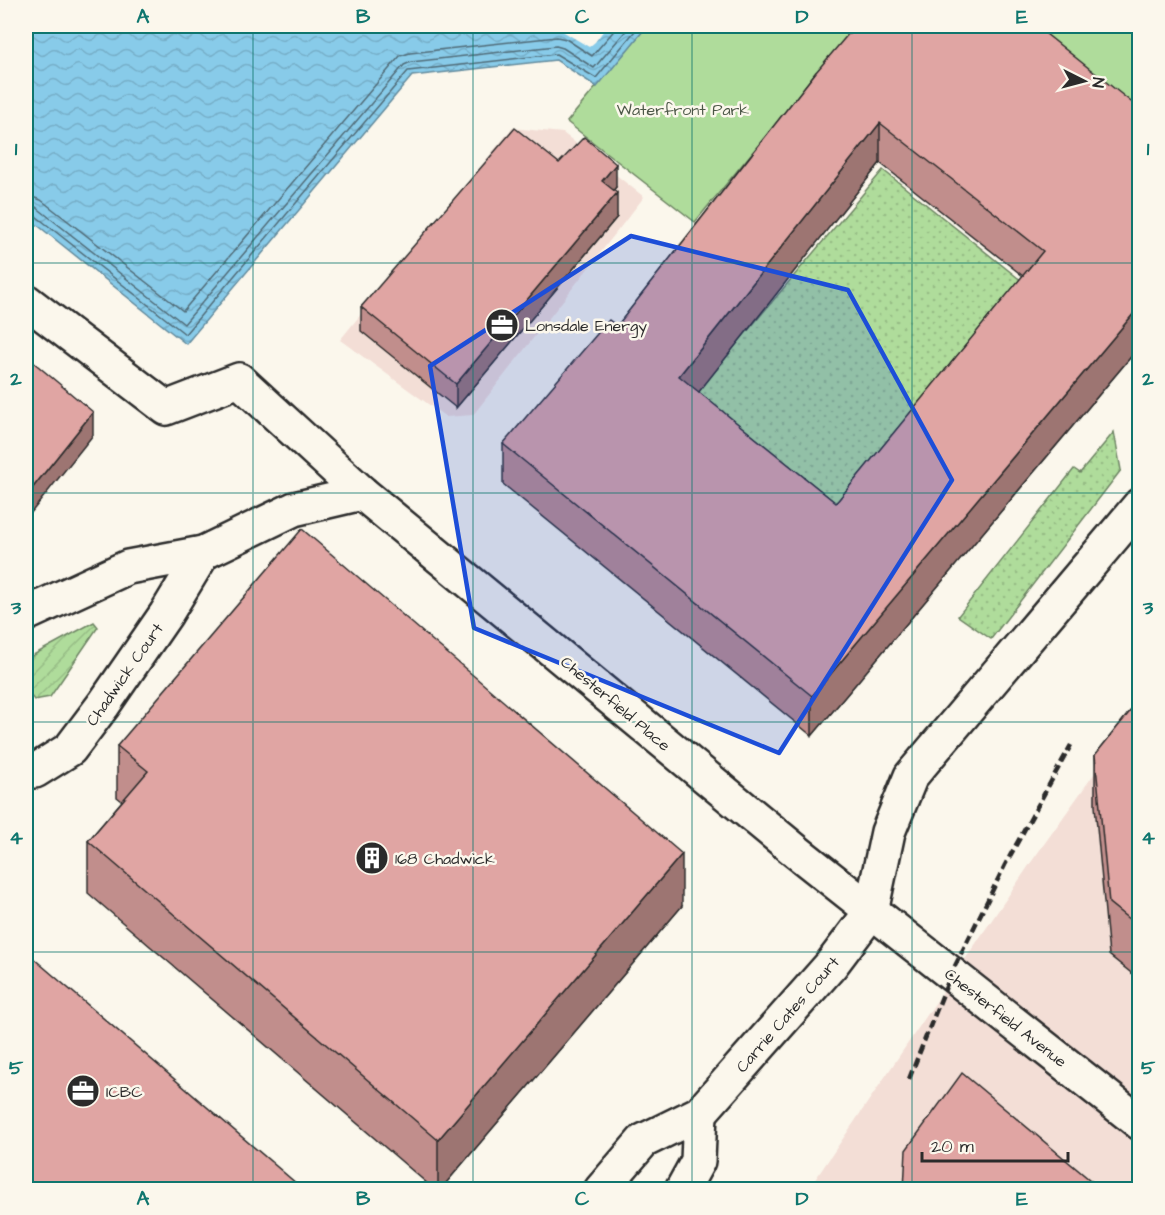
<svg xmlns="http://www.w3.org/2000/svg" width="1165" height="1215" font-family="'Architects Daughter',sans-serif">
	<defs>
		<pattern id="grass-dots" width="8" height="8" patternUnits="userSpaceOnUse" patternTransform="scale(1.5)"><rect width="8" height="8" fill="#afdc9b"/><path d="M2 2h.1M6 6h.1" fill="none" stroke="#97bd86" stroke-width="1.8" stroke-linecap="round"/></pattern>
		<pattern id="garden-furrows" width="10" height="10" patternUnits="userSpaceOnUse" patternTransform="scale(1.5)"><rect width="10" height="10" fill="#afdc9b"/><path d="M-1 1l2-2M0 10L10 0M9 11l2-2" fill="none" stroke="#97bd86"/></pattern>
		<pattern id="water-waves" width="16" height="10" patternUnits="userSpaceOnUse" patternTransform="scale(1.5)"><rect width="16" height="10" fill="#88cbe9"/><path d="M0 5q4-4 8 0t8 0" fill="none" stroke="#76aec8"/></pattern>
	</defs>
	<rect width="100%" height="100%" fill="#fbf7ec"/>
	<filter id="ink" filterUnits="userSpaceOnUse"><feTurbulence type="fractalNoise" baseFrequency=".0167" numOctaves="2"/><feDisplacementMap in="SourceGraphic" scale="12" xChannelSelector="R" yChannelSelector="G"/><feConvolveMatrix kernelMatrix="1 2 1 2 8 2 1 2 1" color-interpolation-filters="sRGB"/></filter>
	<g filter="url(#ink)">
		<!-- built -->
		<g fill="#f3ded6">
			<path d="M512,128l51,5 81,64 -171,218 -27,2 -106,-77z"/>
			<path d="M1139,711v478l-331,1 224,-329z"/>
		</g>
		<!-- grass -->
		<g fill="url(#grass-dots)" stroke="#6d8463" stroke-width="1.5">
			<path d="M883,170l160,128 -205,240 -157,-128z"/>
			<path d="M1114,432l7,38 -130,169 -33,-23 116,-147 6,4z"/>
		</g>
		<!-- park -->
		<g fill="#afdc9b" stroke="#6d8463" stroke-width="1.5">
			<path d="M647,26h222l-15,3 -159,193 -128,-100z"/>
			<path d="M1012,26h127v92z"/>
		</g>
		<!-- garden -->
		<path fill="url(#garden-furrows)" stroke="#6d8463" stroke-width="1.5" d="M94,622l4,5 -48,70 -16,3 -8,-10v-31z"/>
		<!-- water -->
		<path fill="url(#water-waves)" stroke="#638b9d" stroke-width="1.5" d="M26,26h621l-50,61 -41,-27 -144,16 -226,268 -160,-128z"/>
		<!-- pier -->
		<path fill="#fbf7ec" d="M554,26h53l-12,16 -6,5z"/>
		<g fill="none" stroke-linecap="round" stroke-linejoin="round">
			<!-- shore -->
			<g stroke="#506b77" stroke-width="1.5">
				<path d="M26,195l15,5 142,111 217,-255 10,-3 147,-16 9,2 26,17 26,-30"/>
				<path d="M26,204l10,3 148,117 220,-259 7,-3 145,-16 7,2 31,20 36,-42"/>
				<path d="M26,212l6,1 153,121 223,-263 148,-17 40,24 43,-52"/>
			</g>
			<!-- minor casing -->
			<g stroke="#2b2b2b" stroke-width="38">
				<g id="minor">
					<path d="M26,301l140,107 73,-28 123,113 435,359 343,271"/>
					<path d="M26,614l102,-47 75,-14 91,-44 68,-16"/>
					<path d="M26,770l9,1 35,-22 34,-45 62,-90 37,-61"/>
					<path d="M601,1190l42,-49 57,-28 131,-148 40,-53 17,-80 23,-56 229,-271"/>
					<path d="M682,1190l16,-29 2,-48"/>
				</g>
			</g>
			<!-- minor -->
			<use href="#minor" stroke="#fbf7ec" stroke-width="33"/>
			<!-- rail -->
			<path stroke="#2b2b2b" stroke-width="4.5" stroke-dasharray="9 4.5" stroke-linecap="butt" d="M909,1079l42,-105 54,-109 66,-120"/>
		</g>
		<!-- wall -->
		<g fill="#c18e8c" stroke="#2b2b2b" stroke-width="1.5" fill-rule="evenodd">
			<path d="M816,72l324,37v237l-328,390 -309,-252v-40l114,-118zM880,163l143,113 -187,227 -138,-111z"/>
			<path d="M559,163l57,24 -3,3 4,27 -161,191 -95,-77v-24z"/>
			<path d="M1140,699v281l-31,-25 -14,-149v-51z"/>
			<path d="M117,746l565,160 -242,284h-5l-347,-297v-52l34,-40 -5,-4z"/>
		</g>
		<!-- shaded-wall -->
		<g fill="#9d7472" stroke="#2b2b2b" stroke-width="1.5">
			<path d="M880,123v40l-201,254v-41z"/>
			<path d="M616,164v23l-14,18v-24z"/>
			<path d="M617,193v24l-161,191v-24z"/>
			<path d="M1140,306v40l-328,390v-40z"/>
			<path d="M93,412v23l-67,84v-23z"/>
			<path d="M682,854v52l-242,284h-2v-50z"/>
		</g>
		<!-- building -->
		<g fill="#e0a5a3" stroke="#2b2b2b" stroke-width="1.5" fill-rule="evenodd">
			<path d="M855,26h181l104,83v197l-328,390 -309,-252 106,-124 8,6 199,-254zM880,123l163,128 -207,252 -157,-127z"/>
			<path d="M515,128l44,35 25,-26 32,27 -14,17 15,12 -161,191 -95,-77z"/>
			<path d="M26,356l67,56 -67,84z"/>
			<path d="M302,529l380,325 -244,286 -350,-299 60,-70 -31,-25z"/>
			<path d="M1140,699v229l-31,-25 -14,-148z"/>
			<path d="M26,952l278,238h-278z"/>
			<path d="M962,1073l140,117h-198l2,-40z"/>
		</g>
	</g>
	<!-- marked area -->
	<path fill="#1d4ed8" fill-opacity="0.2" stroke="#1d4ed8" stroke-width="4.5" stroke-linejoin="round" d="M631,236l217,54 104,190 -173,273 -305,-125 -44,-262z"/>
	<!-- grid -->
	<path fill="none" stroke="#0f766e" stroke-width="1.5" stroke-opacity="0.55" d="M253,26v1164M473,26v1164M692,26v1164M912,26v1164M26,263h1114M26,493h1114M26,722h1114M26,952h1114"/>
	<!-- icons -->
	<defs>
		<g id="office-disc" transform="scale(1.725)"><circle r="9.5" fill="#2b2b2b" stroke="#fbf7ec"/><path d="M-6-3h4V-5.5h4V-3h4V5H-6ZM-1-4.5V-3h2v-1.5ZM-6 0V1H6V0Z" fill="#fff"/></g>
		<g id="building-disc" transform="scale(1.725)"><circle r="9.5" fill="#2b2b2b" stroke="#fbf7ec"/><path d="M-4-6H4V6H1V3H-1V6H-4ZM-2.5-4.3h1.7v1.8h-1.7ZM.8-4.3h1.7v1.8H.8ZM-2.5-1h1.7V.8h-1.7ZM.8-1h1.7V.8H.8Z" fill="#fff"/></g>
	</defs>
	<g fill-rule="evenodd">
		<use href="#office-disc" x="502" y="325"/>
		<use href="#building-disc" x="372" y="858"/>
		<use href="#office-disc" x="83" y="1091"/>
	</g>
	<g text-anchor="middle" stroke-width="5" stroke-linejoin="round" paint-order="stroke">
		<!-- park labels -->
		<g font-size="16" fill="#4c5747" stroke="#fbf7ec">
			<text x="683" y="115">Waterfront Park</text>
		</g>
		<!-- poi labels -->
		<g font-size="16" fill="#2b2b2b" stroke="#fbf7ec" text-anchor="start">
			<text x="525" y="331">Lonsdale Energy</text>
			<text x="395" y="864">168 Chadwick</text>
			<text x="106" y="1097">ICBC</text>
		</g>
		<!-- street labels -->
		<g font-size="16" fill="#2b2b2b" stroke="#fbf7ec">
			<text transform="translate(124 674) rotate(-55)" y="6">Chadwick Court</text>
			<text transform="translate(616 703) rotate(40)" y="6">Chesterfield Place</text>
			<text transform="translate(787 1014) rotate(-49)" y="6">Carrie Cates Court</text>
			<text transform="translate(1006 1017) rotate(38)" y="6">Chesterfield Avenue</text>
		</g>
	</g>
	<!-- margin -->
	<rect width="1165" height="1215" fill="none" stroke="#fbf7ec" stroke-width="66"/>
	<!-- north arrow -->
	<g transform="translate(1084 81) rotate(96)" stroke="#fbf7ec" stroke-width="4.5" paint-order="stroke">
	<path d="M0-4.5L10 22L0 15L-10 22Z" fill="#2b2b2b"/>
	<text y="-9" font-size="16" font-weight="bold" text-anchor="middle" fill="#2b2b2b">N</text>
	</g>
	<!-- scale -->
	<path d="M922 1152v9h146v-9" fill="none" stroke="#2b2b2b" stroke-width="3"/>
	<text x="931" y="1152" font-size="18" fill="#2b2b2b" stroke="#fbf7ec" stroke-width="4.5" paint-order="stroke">20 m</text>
	<rect x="33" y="33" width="1099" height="1149" fill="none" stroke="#0f766e" stroke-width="2"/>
	<g font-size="20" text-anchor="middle" font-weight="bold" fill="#0f766e">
		<text x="143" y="23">A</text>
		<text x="363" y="23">B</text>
		<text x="582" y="23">C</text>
		<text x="802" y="23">D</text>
		<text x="1022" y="23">E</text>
		<text x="16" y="155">1</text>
		<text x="1148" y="155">1</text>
		<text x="16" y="385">2</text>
		<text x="1148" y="385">2</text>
		<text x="16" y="614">3</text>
		<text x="1148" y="614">3</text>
		<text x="16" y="844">4</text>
		<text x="1148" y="844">4</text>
		<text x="16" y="1074">5</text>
		<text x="1148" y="1074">5</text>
		<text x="143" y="1205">A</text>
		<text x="363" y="1205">B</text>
		<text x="582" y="1205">C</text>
		<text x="802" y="1205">D</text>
		<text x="1022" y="1205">E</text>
	</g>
</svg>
